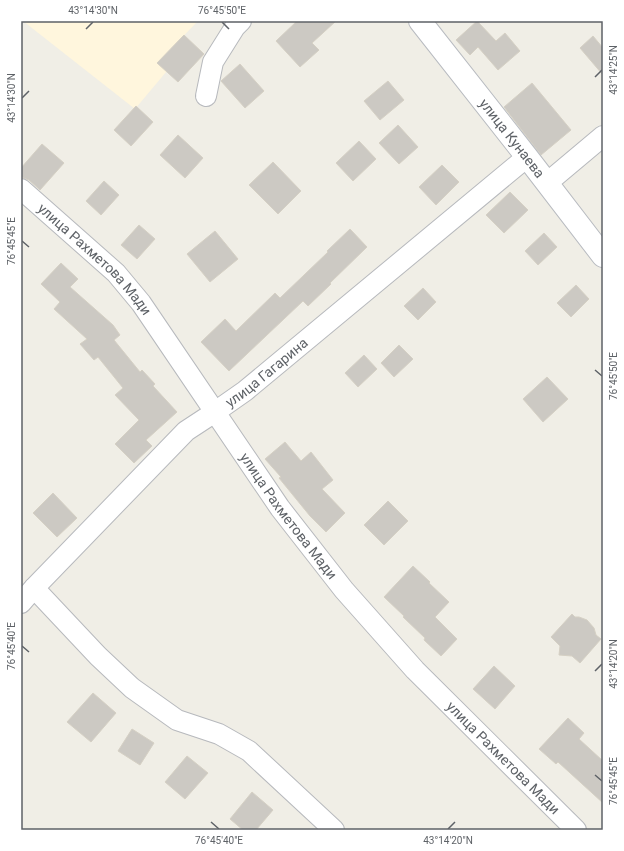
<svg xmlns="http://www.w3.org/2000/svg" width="624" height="851" font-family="Roboto,sans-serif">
	<rect width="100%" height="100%" fill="#f0eee6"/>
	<!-- commercial -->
	<path fill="#fff6dd" d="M23,21h175l-36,37 10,7 -37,44z"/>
	<!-- building -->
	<g fill="#ccc9c3" stroke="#d5d0c4">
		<path d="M297,21h39l-24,22 7,7 -19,17 -24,-26z"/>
		<path d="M477,21l19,20 9,-8 15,18 -22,19 -20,-23 -8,8 -14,-15z"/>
		<path d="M184,35l20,19 -26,28 -21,-19z"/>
		<path d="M593,36l10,12v27l-23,-27z"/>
		<path d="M240,64l24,27 -19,17 -24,-27z"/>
		<path d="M388,81l16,19 -24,20 -16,-19z"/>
		<path d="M532,83l39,47 -30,25 -37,-48z"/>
		<path d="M136,106l17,16 -22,24 -17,-16z"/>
		<path d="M398,125l20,22 -19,17 -20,-21z"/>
		<path d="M178,135l25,23 -18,20 -25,-23z"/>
		<path d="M359,141l17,18 -23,22 -17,-18z"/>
		<path d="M42,144l22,19 -24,27 -11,-10 -8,-3v-9z"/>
		<path d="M273,162l28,29 -23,23 -29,-29z"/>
		<path d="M442,165l17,17 -23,23 -17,-18z"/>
		<path d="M104,181l15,14 -18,20 -15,-14z"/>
		<path d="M510,192l18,18 -24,23 -18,-18z"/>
		<path d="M139,225l16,14 -18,20 -16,-14z"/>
		<path d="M350,229l17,18 -37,36 1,1 -23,22 -5,-5 -74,70 -28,-29 24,-23 11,12 39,-38 5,5 48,-46 -1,-1z"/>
		<path d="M215,231l23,28 -28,23 -23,-28z"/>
		<path d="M544,233l13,14 -19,18 -13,-14z"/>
		<path d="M61,263l17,16 -8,8 43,38 7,10 -6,5 26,32 2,-2 13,14 -2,2 24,26 -31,28 6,6 -18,17 -19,-19 24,-24 -24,-25 8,-7 -25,-31 -4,3 -14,-16 7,-5 -33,-30 6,-7 -19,-18z"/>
		<path d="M576,285l13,14 -18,18 -14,-14z"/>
		<path d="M423,288l13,14 -18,18 -14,-14z"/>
		<path d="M399,345l14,14 -19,18 -13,-14z"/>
		<path d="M364,355l13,14 -19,18 -13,-14z"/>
		<path d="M547,377l21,22 -25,23 -20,-23z"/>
		<path d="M285,442l16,19 10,-9 22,28 -11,9 23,24 -19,19 -16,-16 -31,-38 2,-1 -16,-18z"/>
		<path d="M53,493l24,25 -20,19 -24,-24z"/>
		<path d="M388,501l20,20 -24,24 -20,-20z"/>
		<path d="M413,566l17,16 -1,1 20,19 -14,15 22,22 -16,17 -17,-16 1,-2 -22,-21 1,-1 -20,-19z"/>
		<path d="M572,614l3,3h4l8,3 7,8 2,7 5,4 -21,24 -8,-7 -13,-1 1,-9 -9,-9z"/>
		<path d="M494,666l21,20 -20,23 -22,-20z"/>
		<path d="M93,693l23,20 -25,29 -24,-20z"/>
		<path d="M568,718l16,15 -5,6 24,22v42l-45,-41 -2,2 -17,-15z"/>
		<path d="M132,729l22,14 -14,22 -22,-14z"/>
		<path d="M187,756l21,17 -23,26 -20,-17z"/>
		<path d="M252,792l21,18 -17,20h-13l-13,-11z"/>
	</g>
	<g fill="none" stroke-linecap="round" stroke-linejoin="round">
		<!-- minor casing -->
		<g stroke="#b7b9bd" stroke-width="22">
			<g id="minor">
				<path d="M206,96l7,-34 22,-35 6,-6"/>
				<path d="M547,183l56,-47"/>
				<path id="s1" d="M21,189l95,84 25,30 139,205 64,82 71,80 161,160"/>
				<path d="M34,588l64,68 34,32 45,32 42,14 30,17 85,79"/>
				<path id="s2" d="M21,603l13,-15 152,-157 29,-19 30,-21 282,-234"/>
			</g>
		</g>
		<!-- secondary casing -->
		<g stroke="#b8bbc0" stroke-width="24">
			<g id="secondary">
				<path id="s3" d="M420,21l107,136 76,99"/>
			</g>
		</g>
		<!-- minor -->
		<use href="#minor" stroke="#fff" stroke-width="20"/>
		<!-- secondary -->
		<use href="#secondary" stroke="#fff" stroke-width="22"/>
	</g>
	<!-- ticks -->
	<path fill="none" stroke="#5e6267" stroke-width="1.5" d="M222,22l7,7M86,29l7,-7M595,77l7,-7M22,98l7,-7M22,241l7,6M595,370l7,6M22,646l7,6M595,671l7,-7M595,775l7,6M211,822l8,7M448,829l7,-7"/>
	<g text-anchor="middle" stroke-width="3" stroke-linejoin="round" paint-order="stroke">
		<!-- street labels -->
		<g font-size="14" fill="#5e6267" stroke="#fff">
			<text dy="5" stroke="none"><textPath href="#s3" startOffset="149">улица Кунаева</textPath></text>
			<text dy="5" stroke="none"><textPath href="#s1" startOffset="102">улица Рахметова Мади</textPath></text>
			<text dy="5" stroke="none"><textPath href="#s2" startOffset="338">улица Гагарина</textPath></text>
			<text dy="5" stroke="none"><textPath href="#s1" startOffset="425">улица Рахметова Мади</textPath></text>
			<text dy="5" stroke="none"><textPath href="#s1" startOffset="749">улица Рахметова Мади</textPath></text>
		</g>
	</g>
	<!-- border -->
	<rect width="624" height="851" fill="none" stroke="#ffffff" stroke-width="44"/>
	<rect x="22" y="22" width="580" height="807" fill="none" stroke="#5e6267" stroke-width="1.5"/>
	<g font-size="10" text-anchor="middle" fill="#5e6267">
		<text x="93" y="14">43°14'30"N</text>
		<text x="222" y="14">76°45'50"E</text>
		<text transform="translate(613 70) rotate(-90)" y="4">43°14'25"N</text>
		<text transform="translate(11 98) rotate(-90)" y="4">43°14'30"N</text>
		<text transform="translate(11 241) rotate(-90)" y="4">76°45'45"E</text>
		<text transform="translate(613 376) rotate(-90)" y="4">76°45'50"E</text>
		<text transform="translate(11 646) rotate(-90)" y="4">76°45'40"E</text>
		<text transform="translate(613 664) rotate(-90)" y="4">43°14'20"N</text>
		<text transform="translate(613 781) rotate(-90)" y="4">76°45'45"E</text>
		<text x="219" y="844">76°45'40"E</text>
		<text x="448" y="844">43°14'20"N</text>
	</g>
</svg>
